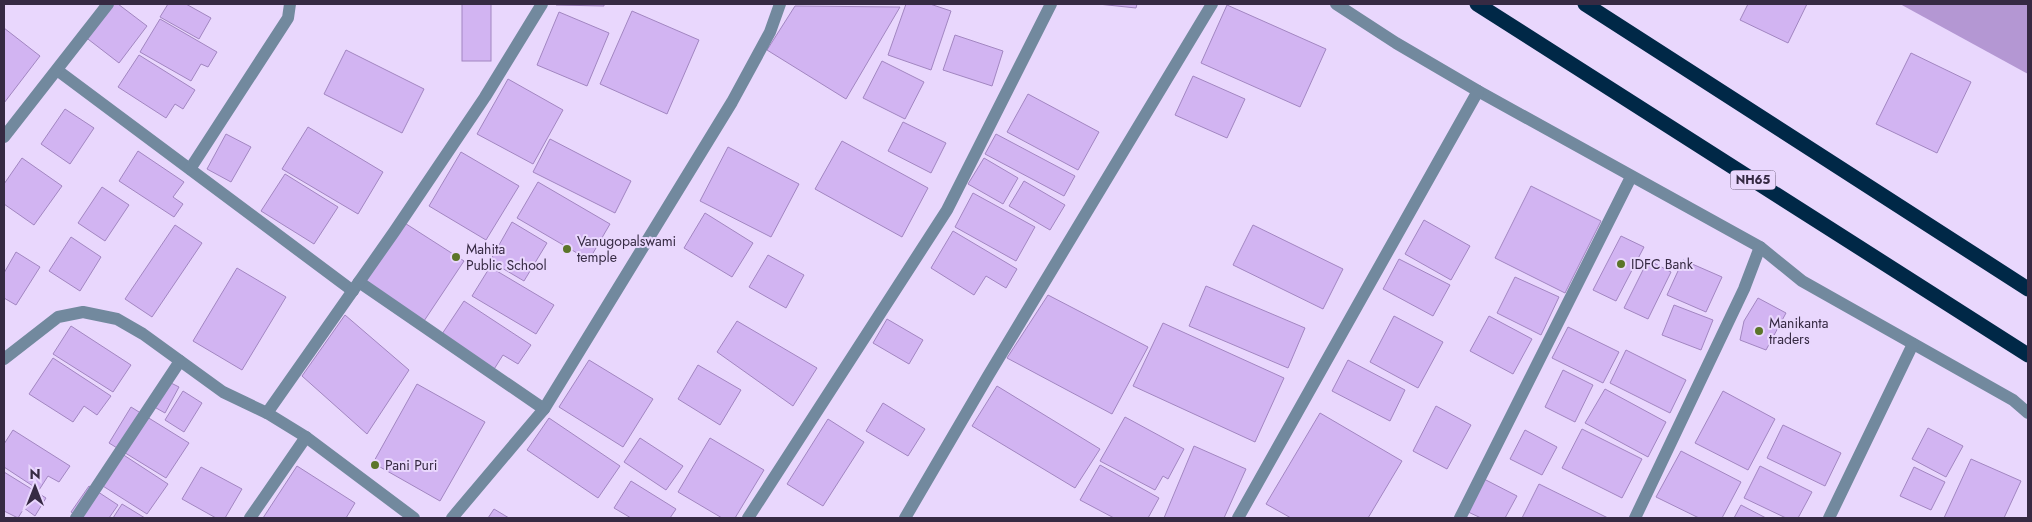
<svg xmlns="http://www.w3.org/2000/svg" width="2032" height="522" font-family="Jost,sans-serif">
	<rect width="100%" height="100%" fill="#e9d7fd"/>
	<!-- water -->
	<path fill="#b497d3" d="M1900,4h128v70z"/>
	<!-- building -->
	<g fill="#d2b4f2" stroke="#a286c1">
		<path d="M108,4h10l29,22 -28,37 -35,-27z"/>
		<path d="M168,4h18l25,14 -12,21 -39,-22z"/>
		<rect x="462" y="4" width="29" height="57"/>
		<path d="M556,4h48v2l-48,-1z"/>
		<path d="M906,4h24l21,7 -20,59 -43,-15z"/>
		<path d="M1098,4h39l-1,4z"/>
		<path d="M1748,4h59l-19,39 -48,-23z"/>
		<path d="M1227,5l99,44 -26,58 -99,-44z"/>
		<path d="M795,6l105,1 -54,92 -79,-49z"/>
		<path d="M632,11l67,29 -32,74 -67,-30z"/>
		<path d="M559,12l50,21 -22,53 -50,-21z"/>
		<path d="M160,19l57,33 -9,15 -7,-3 -10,17 -51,-29z"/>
		<path d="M4,28l36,28 -36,47z"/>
		<path d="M955,35l48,16 -11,35 -49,-16z"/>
		<path d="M346,50l78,39 -22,44 -78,-39z"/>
		<path d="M1911,53l60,29 -34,71 -61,-29z"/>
		<path d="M139,55l56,35 -12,19 -8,-5 -9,14 -48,-31z"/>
		<path d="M882,61l42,21 -19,37 -42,-21z"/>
		<path d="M1193,76l52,23 -18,39 -52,-23z"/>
		<path d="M508,79l55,31 -30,54 -56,-30z"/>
		<path d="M1028,94l71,38 -21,38 -71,-38z"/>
		<path d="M65,109l29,19 -24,36 -29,-20z"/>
		<path d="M903,122l43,21 -15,30 -43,-22z"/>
		<path d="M308,127l75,45 -25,42 -76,-45z"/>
		<path d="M226,134l25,13 -20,35 -24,-13z"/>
		<path d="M996,134l79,42 -11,20 -79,-42z"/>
		<path d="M550,139l81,42 -16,32 -82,-41z"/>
		<path d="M842,141l86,47 -26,49 -87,-48z"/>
		<path d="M728,147l71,37 -28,53 -71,-36z"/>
		<path d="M138,151l46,31 -11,15 10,7 -9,13 -55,-36z"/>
		<path d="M461,152l58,34 -33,54 -57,-34z"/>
		<path d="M22,158l40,28 -28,39 -30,-21v-20z"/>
		<path d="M984,158l34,20 -15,26 -35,-20z"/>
		<path d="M285,174l53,33 -24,37 -53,-33z"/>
		<path d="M1024,181l41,24 -15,25 -41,-24z"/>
		<path d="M538,182l72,42 -21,36 -72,-42z"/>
		<path d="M1531,186l70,35 -36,72 -70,-35z"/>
		<path d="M102,187l27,18 -24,36 -27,-18z"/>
		<path d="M973,193l62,34 -19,34 -61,-34z"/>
		<path d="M705,213l48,30 -21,34 -48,-29z"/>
		<path d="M400,220l64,41 -44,66 -64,-42z"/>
		<path d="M1424,220l46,26 -19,34 -46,-26z"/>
		<path d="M512,222l35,21 -23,38 -34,-20z"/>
		<path d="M175,225l27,18 -50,74 -27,-18z"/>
		<path d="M1253,225l90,44 -20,40 -90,-44z"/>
		<path d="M953,231l64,38 -11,19 -20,-12 -12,19 -43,-27z"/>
		<path d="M1621,236l23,11 -28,54 -23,-11z"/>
		<path d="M71,237l30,20 -21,34 -31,-20z"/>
		<path d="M16,252l24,15 -24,38 -12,-7v-25z"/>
		<path d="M768,255l36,20 -18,33 -37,-21z"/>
		<path d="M1399,259l51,26 -17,31 -50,-27z"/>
		<path d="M1648,260l23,12 -23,47 -24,-11z"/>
		<path d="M1683,260l39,17 -16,35 -39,-17z"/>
		<path d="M490,267l64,38 -18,29 -64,-38z"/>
		<path d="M237,268l49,29 -44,73 -49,-29z"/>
		<path d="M1515,277l44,20 -18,38 -44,-22z"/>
		<path d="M1206,286l99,42 -17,40 -99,-42z"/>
		<path d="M1048,295l100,52 -36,67 -105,-56z"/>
		<path d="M1758,298l28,15 -20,37 -26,-10 4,-19z"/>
		<path d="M464,301l67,44 -13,19 -15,-9 -12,19 -53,-34z"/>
		<path d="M1674,305l39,15 -12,30 -39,-15z"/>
		<path d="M345,315l64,55 -42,64 -65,-58z"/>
		<path d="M1394,316l49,26 -25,46 -48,-26z"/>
		<path d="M1489,316l43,23 -19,35 -43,-23z"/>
		<path d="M887,319l36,21 -14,24 -36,-21z"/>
		<path d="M737,321l80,47 -24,38 -76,-54z"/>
		<path d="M1163,323l121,55 -29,64 -122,-56z"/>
		<path d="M71,326l60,39 -18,27 -60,-38z"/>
		<path d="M1568,327l51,25 -16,31 -51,-25z"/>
		<path d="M1626,350l60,30 -16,33 -60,-30z"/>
		<path d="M53,358l58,38 -14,19 -13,-9 -11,16 -44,-28z"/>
		<path d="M589,360l64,39 -30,48 -64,-40z"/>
		<path d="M1348,360l57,30 -15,31 -58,-30z"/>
		<path d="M698,365l43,25 -21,35 -42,-26z"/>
		<path d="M1563,370l30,15 -18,37 -30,-15z"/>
		<path d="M163,379l16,8 -14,26 -16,-9z"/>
		<path d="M417,384l68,38 -45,79 -67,-38z"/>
		<path d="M997,386l103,63 -25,39 -103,-62z"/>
		<path d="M1605,389l61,33 -18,35 -63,-34z"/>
		<path d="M183,391l19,12 -18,29 -19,-12z"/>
		<path d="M1723,391l52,28 -27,51 -53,-27z"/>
		<path d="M883,403l42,26 -17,27 -42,-25z"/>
		<path d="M1436,406l35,19 -24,44 -34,-18z"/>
		<path d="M131,407l58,36 -23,35 -57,-35z"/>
		<path d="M1320,413l82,48 -34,57h-77l-25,-14z"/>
		<path d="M1125,417l59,32 -16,30 -5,-3 -8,14 -55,-29z"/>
		<path d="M549,418l71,48 -22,32 -71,-48z"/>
		<path d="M828,419l36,23 -41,64 -36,-22z"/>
		<path d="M1783,425l58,28 -16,33 -58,-28z"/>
		<path d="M1928,428l35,18 -17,31 -34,-18z"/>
		<path d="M1582,429l60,30 -20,39 -60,-30z"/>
		<path d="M13,430l57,36 -11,16 -11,-6 -9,14 -35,-23v-23z"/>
		<path d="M1525,430l32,17 -15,28 -32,-16z"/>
		<path d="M640,438l43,28 -17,24 -42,-28z"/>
		<path d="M710,438l54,32 -29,48h-13l-44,-26z"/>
		<path d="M1194,446l52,23 -22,49h-60z"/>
		<path d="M116,450l52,34 -21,30 -52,-33z"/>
		<path d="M1681,451l60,31 -19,36h-23l-43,-21z"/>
		<path d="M1971,459l50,22 -17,37h-60z"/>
		<path d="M1100,465l59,33 -11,20h-34l-34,-18z"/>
		<path d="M297,466l58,37 -9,15h-83z"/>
		<path d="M1760,466l52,26 -14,26h-12l-42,-20z"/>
		<path d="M201,467l41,22 -17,29h-9l-34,-19z"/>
		<path d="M1914,467l31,15 -14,28 -31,-14z"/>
		<path d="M4,472l42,26 -11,18 -11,-8 -6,10 -14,-7z"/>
		<path d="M1484,479l33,17 -12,22h-24l-15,-7z"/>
		<path d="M631,481l45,28 -6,9h-39l-17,-10z"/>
		<path d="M1539,484l69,34h-86z"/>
		<path d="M89,486l29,19 -9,13h-27l-11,-6z"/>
		<path d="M122,504l23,14h-32z"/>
		<path d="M1741,505l25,13h-32z"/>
		<path d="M494,509l15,9h-21z"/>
	</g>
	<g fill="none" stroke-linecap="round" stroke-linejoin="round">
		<!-- minor -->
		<g stroke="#72899e" stroke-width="12">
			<path d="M1336,4l60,39 82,48 282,156 42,34 211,119 15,13"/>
			<path d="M57,70l296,221"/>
			<path d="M4,137l104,-133"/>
			<path d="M190,169l98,-151 2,-14"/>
			<path d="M359,282l185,127"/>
			<path d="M4,359l54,-42 25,-5 34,7 26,15 80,58 44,21 39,24 108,81"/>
			<path d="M267,413l127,-181 91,-135 57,-93"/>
			<path d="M76,518l104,-157"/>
			<path d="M250,518l56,-81"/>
			<path d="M452,518l92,-109 188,-307 38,-70 10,-28"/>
			<path d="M748,518l199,-308 104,-206"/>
			<path d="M905,518l83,-142 224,-372"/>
			<path d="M1238,518l240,-427"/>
			<path d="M1460,518l171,-341"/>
			<path d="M1635,518l109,-229 16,-42"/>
			<path d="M1829,518l84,-174"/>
		</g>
		<!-- highway -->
		<g stroke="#002847" stroke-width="15">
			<path d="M1477,4l551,351"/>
			<path d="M1585,4l443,285"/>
		</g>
	</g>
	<!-- markers -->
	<g fill="#5b7529" stroke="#e9d7fd" stroke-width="2">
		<circle cx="567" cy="249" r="5"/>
		<circle cx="456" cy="257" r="5"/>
		<circle cx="1621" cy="264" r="5"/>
		<circle cx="1759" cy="331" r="5"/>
		<circle cx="375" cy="465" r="5"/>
	</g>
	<g text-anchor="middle" stroke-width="4" stroke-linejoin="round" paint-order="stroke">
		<!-- shield labels -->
		<rect fill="#e9d7fd" stroke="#6c5e7b" stroke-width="1" x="1730.5" y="170.5" width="45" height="19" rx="4"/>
		<g font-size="12" font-weight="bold" fill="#362a43">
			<text x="1753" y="184">NH65</text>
		</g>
		<!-- poi labels -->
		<g font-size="14" fill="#362a43" stroke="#e9d7fd" text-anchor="start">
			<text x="577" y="246">Vanugopalswami<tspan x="577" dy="16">temple</tspan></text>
			<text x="466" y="254">Mahita<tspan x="466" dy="16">Public School</tspan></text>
			<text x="1631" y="269">IDFC Bank</text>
			<text x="1769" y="328">Manikanta<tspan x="1769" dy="16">traders</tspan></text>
			<text x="385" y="470">Pani Puri</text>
		</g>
	</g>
	<!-- border -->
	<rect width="2032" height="522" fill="none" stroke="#362a43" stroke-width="10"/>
	<!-- north arrow -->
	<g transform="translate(35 487)" stroke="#e9d7fd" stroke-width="4" paint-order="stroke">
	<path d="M0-4L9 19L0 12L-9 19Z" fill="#362a43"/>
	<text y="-8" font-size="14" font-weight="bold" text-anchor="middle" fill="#362a43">N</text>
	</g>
</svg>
